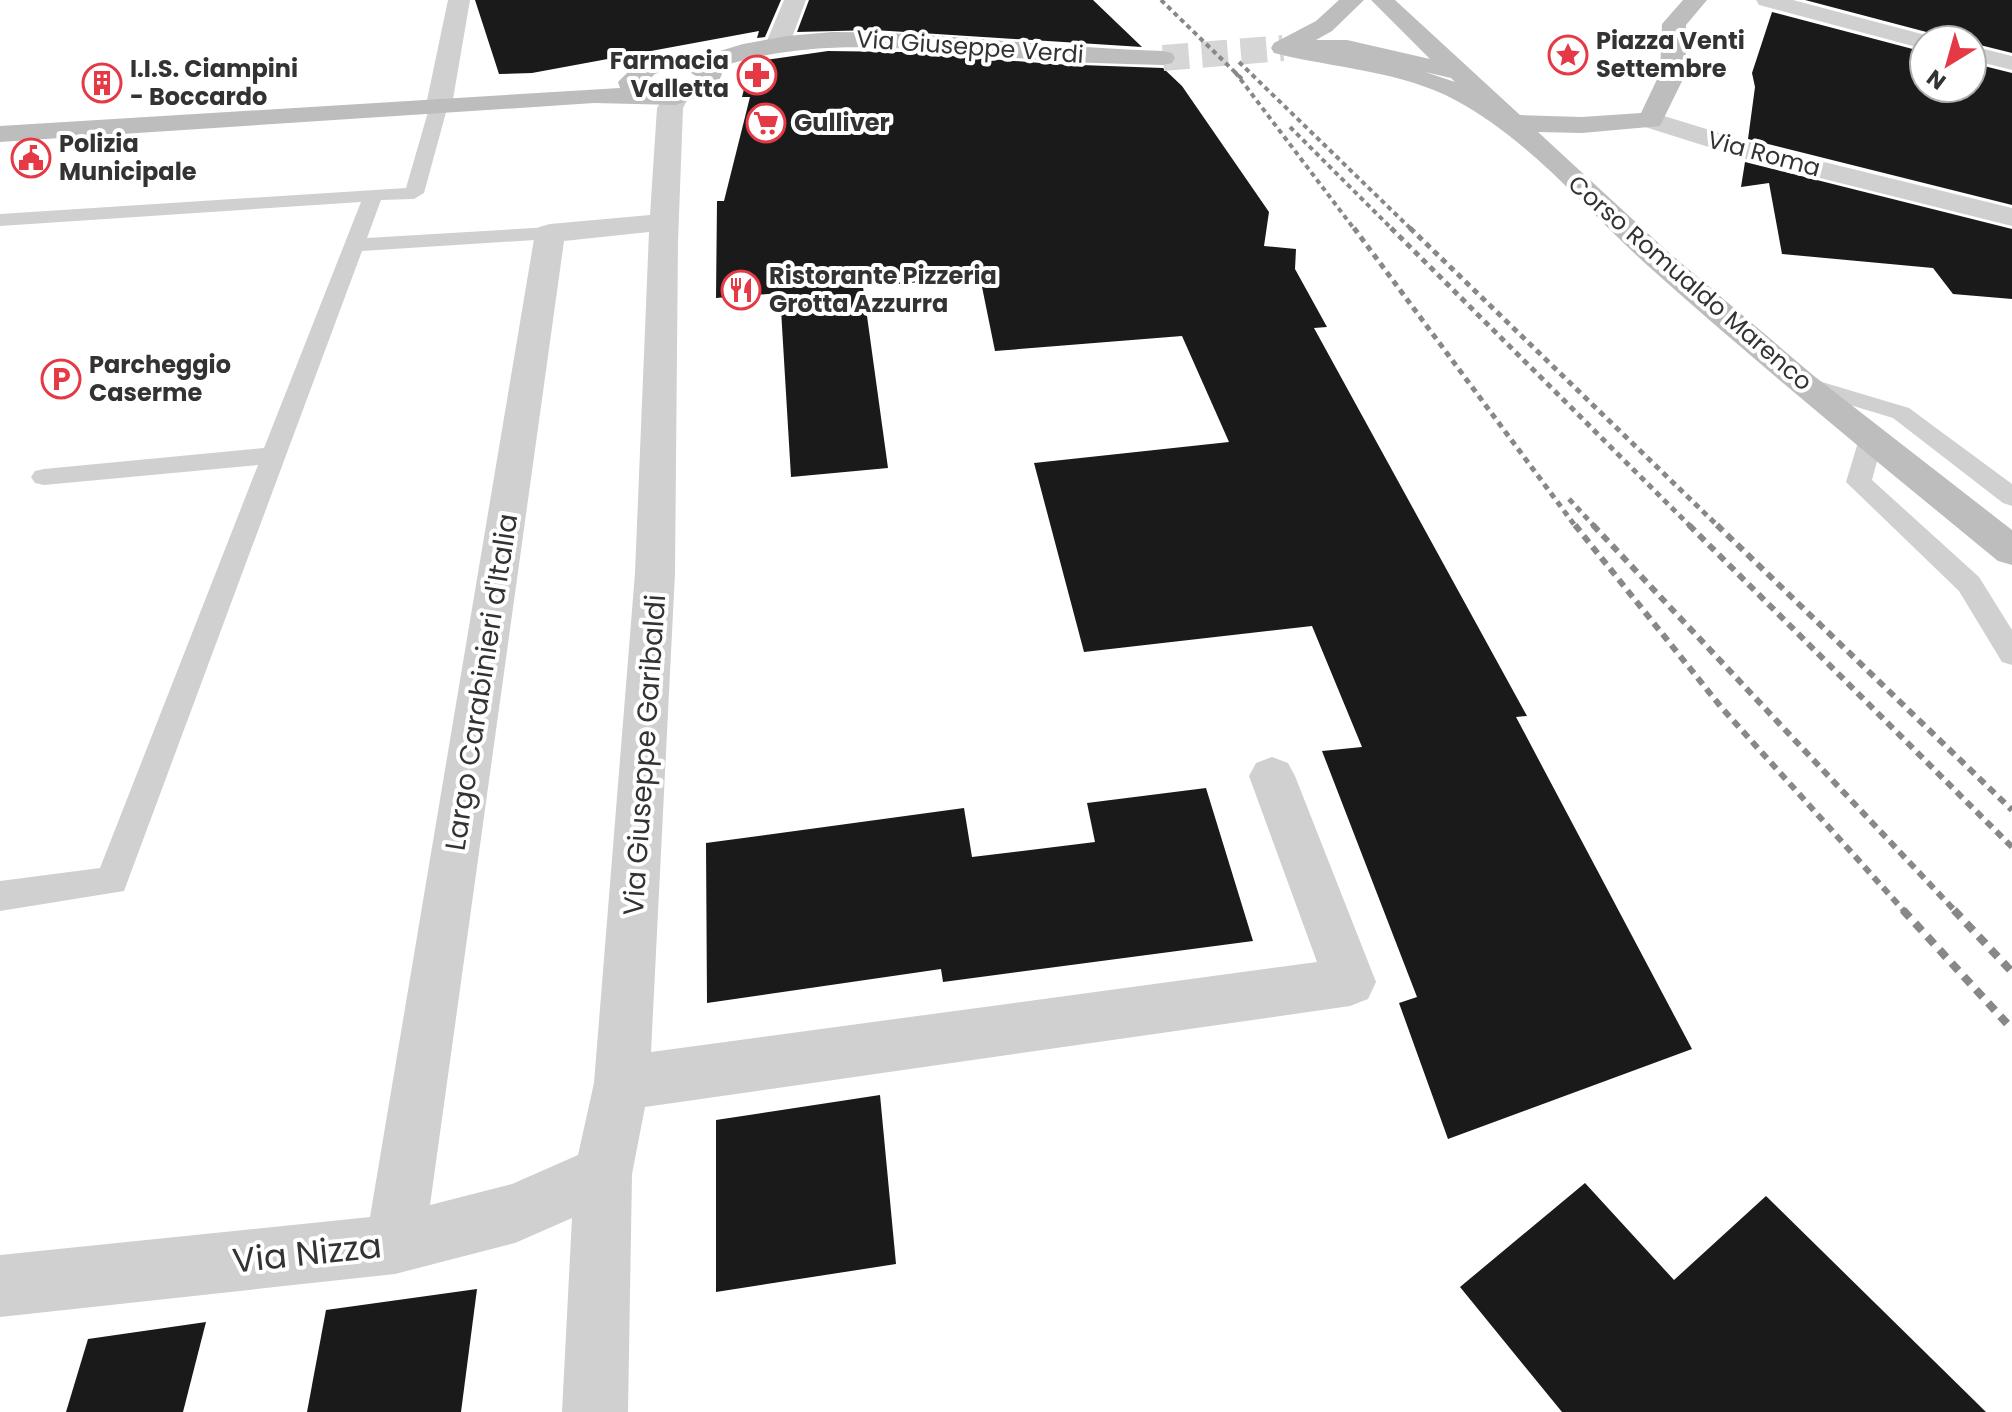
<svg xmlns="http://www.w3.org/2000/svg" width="2012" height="1412" font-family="Poppins,sans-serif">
	<rect width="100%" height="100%" fill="#fff"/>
	<!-- building -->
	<g fill="#1a1a1a">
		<path d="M475,0h306l-16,37 -8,1 2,-7 -227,42 -33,1z"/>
		<path d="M809,0h284l49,47 -268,-17 -77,2z"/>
		<path d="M1805,0h207v53l-40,-10v-3h-34l-4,-6z"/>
		<path d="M1772,12l152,40v36h48v-25l40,10v132l-264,-66 7,-52 -3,-14z"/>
		<path d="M828,51l74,1 151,12 110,4 19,18 87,126 -5,34 32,3 -1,20 32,58 -13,1 213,388 -11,1 176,332 -244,90 -49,-136 18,-6 -95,-246 40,-4 -50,-121 -228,26 -50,-189 195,-21 -47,-106 -187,15 -15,-74 -117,10 25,181 -97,9 -11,-184 -64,5 1,-97h7l26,-104h-8l9,-35z"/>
		<path d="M1745,162l267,67v70l-59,-5 -20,-26 -151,-14 -13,-71 -28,4z"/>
		<path d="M1206,788l47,153 -310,41 -2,-13 -234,34 -1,-160 258,-35 8,49 123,-15 -8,-39z"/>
		<path d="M880,1095l16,169 -180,28v-172z"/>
		<path d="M1585,1183l89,97 92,-84 220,216h-424l-102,-125z"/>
		<path d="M477,1289l-16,123h-154l19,-102z"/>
		<path d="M206,1322l-23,90h-117l22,-73z"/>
	</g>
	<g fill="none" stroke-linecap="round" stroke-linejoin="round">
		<!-- secondary-tunnel -->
		<path stroke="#d6d6d6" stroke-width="26" stroke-dasharray="26 13" stroke-linecap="butt" d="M1163,58l120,-10"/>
		<!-- lane -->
		<g fill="#d0d0d0" fill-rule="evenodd">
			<path d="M439,100l9,5 -24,88 -10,6 -33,1 -14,38 183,-11 10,6 -10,6 -188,12 -238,640 -124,20v-30l100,-13 158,-403 -214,20 -9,-2 -4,-6 4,-6 9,-2 220,-21 97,-246 -361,24v-12l406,-26 24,-83z"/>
			<path d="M1802,376l107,32 103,76v22l-9,-3 -110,-85 -99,-30 -4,-5 4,-5z"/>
			<path d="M1871,431l9,2 3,6 -11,41 107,97 33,53v35l-10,-3 -43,-71 -113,-109 13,-43 3,-6z"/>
		</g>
		<!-- street -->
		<g fill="#d0d0d0" fill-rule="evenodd">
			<path d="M448,0h22l-18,105 -4,6h-18l-4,-6z"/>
			<path d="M784,0h22l-16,43 -3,5h-18l-3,-5z"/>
			<path d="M1756,0h37l140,37 2,3h-11v9l-165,-44z"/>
			<path d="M1972,46l40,10v14l-40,-10z"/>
			<path d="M676,89l9,3 4,5 -6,11 -5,134 -3,331 -24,479 666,-90 -68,-186 7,-13 16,-6 16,6 7,13 81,206 -8,17 -18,7 -705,101 -13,67 -4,238h-66l10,-194 -57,25 -120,31 -395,43v-62l370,-38 165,-984 4,-6 11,-3 100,-9 7,-107 10,-16zM649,232l-14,341 -41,510 -16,72 -66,29 -82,21 134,-964z"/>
			<path d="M1651,112l124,38 237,58v18l-256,-64 -114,-36 -4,-6 4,-6z"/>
		</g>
		<!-- secondary -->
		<g fill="#bdbdbd" fill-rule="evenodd">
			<path d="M1339,0h25l-32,31 -16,9h31l83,19 -59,-59h24l125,115 62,2 59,-4 19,-40 2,-49 21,-24h24l-21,25v48l-26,53 -78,7 -44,-1 129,119 147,125 198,154v35l-14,-4c-118,-97 -237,-194 -351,-296 -62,-56 -117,-125 -192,-165 -53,-29 -122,-32 -181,-47l-3,-5 3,-5 42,-22zM1425,72l26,6 4,4z"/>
			<path d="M832,32c111,0 221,16 331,19l9,2 3,5 -3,5 -9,2c-49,-1 -98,-3 -147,-7 -102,-9 -201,-23 -299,10l5,6 -8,17 -38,14 -82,-2 -594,39v-16l620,-38 -2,-6 19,-19 19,-6 24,-2 17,3 46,-14 44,-8zM668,70h18l10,6 -2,5c-16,6 -35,14 -50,3l11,-10z"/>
		</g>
		<!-- rail-far3 -->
		<g stroke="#888" stroke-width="4" stroke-dasharray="5 4" stroke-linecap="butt">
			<path d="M1161,0l81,79"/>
			<path d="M1239,62l173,168"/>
			<path d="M1235,72l120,158"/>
			<path d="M1290,127l103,103"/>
		</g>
		<!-- rail-far2 -->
		<g stroke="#888" stroke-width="5" stroke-dasharray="6 5" stroke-linecap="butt">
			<path d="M1354,228l222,299"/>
			<path d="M1391,228l300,299"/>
			<path d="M1410,228l309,299"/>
			<path d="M1569,499l26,28"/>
		</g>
		<!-- rail-far1 -->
		<g stroke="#888" stroke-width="6" stroke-dasharray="8 6" stroke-linecap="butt">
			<path d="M1575,525l146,182 184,205"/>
			<path d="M1593,525l363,387"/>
			<path d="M1689,525l323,322"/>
			<path d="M1717,525l295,285"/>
		</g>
		<!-- rail -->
		<g stroke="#888" stroke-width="8" stroke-dasharray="10 8" stroke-linecap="butt">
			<path d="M1903,910l109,119"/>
			<path d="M1954,910l58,62"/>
		</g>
	</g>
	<!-- icons -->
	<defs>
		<g id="sight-ring" transform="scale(2)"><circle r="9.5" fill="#fff" stroke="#e63946" stroke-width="1.5"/><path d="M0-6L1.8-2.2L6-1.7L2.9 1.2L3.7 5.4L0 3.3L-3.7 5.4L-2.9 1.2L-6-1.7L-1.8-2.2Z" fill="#e63946"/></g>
		<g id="pharmacy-ring" transform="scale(2)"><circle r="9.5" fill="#fff" stroke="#e63946" stroke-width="1.5"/><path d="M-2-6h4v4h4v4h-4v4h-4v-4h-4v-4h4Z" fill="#e63946"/></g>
		<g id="building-ring" transform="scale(2)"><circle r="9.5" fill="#fff" stroke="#e63946" stroke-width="1.5"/><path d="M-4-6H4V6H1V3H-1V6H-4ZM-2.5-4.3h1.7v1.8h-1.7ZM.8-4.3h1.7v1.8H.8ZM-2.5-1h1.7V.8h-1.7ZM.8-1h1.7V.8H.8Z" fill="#e63946"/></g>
		<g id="supermarket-ring" transform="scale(2)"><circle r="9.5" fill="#fff" stroke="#e63946" stroke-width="1.5"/><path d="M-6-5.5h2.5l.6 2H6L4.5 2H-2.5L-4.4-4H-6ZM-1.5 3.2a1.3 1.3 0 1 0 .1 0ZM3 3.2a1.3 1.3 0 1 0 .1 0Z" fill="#e63946"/></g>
		<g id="civic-ring" transform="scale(2)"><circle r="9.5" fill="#fff" stroke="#e63946" stroke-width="1.5"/><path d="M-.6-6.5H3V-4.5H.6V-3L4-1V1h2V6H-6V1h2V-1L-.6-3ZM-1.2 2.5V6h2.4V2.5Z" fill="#e63946"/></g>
		<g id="restaurant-ring" transform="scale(2)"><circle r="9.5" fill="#fff" stroke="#e63946" stroke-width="1.5"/><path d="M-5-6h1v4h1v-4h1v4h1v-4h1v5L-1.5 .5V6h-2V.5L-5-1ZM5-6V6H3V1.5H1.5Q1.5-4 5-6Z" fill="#e63946"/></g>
		<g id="parking-ring" transform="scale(2)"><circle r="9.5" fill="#fff" stroke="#e63946" stroke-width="1.5"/><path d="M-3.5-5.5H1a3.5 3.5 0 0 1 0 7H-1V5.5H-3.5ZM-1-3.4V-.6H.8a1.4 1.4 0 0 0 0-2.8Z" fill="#e63946"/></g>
	</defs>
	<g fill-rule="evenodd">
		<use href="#sight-ring" x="1568" y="55"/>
		<use href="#pharmacy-ring" x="757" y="75"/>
		<use href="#building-ring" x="102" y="83"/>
		<use href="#supermarket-ring" x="766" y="123"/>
		<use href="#civic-ring" x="31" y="158"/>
		<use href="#restaurant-ring" x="741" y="290"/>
		<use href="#parking-ring" x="61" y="379"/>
	</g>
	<g text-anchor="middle" stroke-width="8" stroke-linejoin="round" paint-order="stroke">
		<!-- far-poi labels -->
		<g font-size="24" font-weight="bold" fill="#333" stroke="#fff" text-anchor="start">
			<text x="1596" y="49">Piazza Venti<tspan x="1596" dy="28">Settembre</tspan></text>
			<text x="729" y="69" text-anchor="end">Farmacia<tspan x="729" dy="28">Valletta</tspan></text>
			<text x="130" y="77">I.I.S. Ciampini<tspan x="130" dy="28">- Boccardo</tspan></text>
			<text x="794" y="131">Gulliver</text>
			<text x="59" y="152">Polizia<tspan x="59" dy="28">Municipale</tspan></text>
			<text x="769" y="284">Ristorante Pizzeria<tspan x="769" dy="28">Grotta Azzurra</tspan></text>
			<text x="89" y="373">Parcheggio<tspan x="89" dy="28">Caserme</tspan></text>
		</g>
		<!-- far-street labels -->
		<g font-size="24" fill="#333" stroke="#fff">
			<text transform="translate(970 47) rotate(4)" y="8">Via Giuseppe Verdi</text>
			<text transform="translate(1764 154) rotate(15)" y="8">Via Roma</text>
			<text transform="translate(1690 283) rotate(41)" y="8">Corso Romualdo Marenco</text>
		</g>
		<!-- street labels -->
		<g font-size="28" fill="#333" stroke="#fff">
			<text transform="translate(481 682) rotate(-81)" y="10">Largo Carabinieri d'Italia</text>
			<text transform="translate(644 755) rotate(-86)" y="10">Via Giuseppe Garibaldi</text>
		</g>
		<!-- near-street labels -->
		<g font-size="34" fill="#333" stroke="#fff">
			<text transform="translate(307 1253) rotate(-6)" y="12">Via Nizza</text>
		</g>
	</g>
	<!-- north arrow -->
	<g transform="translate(1948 64) rotate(217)"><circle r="38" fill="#ffffff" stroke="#adadad" stroke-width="2"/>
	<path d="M0-6L14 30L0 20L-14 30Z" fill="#e63946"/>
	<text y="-12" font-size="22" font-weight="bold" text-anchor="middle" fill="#333333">N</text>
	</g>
</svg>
